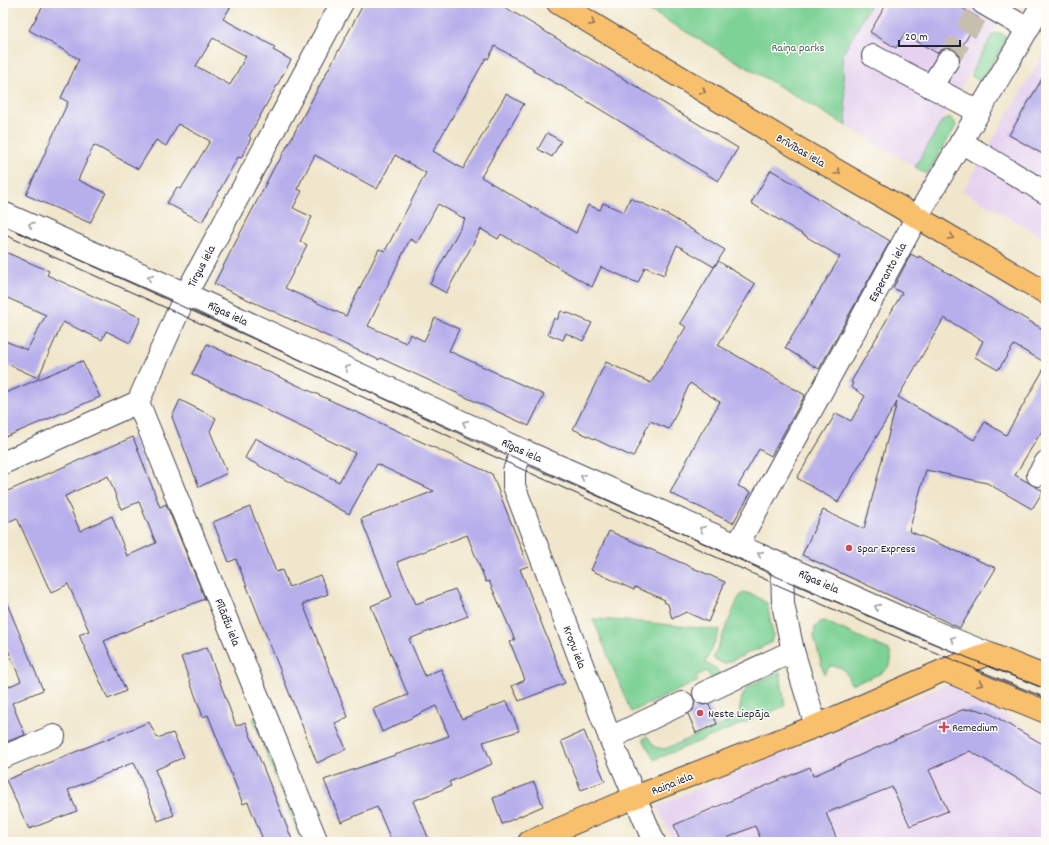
<svg xmlns="http://www.w3.org/2000/svg" width="1049" height="845" font-family="Dekko,sans-serif">
	<rect width="100%" height="100%" fill="#fdfcf7"/>
	<filter id="ink" filterUnits="userSpaceOnUse"><feTurbulence type="fractalNoise" baseFrequency=".025" numOctaves="2"/><feDisplacementMap in="SourceGraphic" scale="8" xChannelSelector="R" yChannelSelector="G"/><feConvolveMatrix kernelMatrix="1 2 1 2 8 2 1 2 1" color-interpolation-filters="sRGB"/></filter>
	<filter id="wash" filterUnits="userSpaceOnUse"><feTurbulence type="fractalNoise" baseFrequency=".012" numOctaves="4" result="noise"/><feDisplacementMap in="SourceGraphic" scale="16" xChannelSelector="R" yChannelSelector="G"/><feGaussianBlur stdDeviation="0.9" result="paint"/><feColorMatrix in="noise" values="0 0 0 0 0 0 0 0 0 0 0 0 0 0 0 0 0 1.4 0 .05"/><feComposite in="paint" operator="in"/></filter>
	<g filter="url(#wash)">
		<rect width="100%" height="100%" fill="#f0e6cb"/>
		<!-- built -->
		<g fill="#e6d2f0">
			<path d="M871,3h139l-95,164 -68,-41 -5,-70z"/>
			<path d="M1046,49v190l-83,-48z"/>
			<path d="M950,683l96,57v102h-372l-17,-36z"/>
		</g>
		<!-- green -->
		<g fill="#7dd295" stroke="#507a68">
			<path d="M637,3h234l-29,53 5,70z"/>
			<path d="M1001,33l4,3v7l-22,36 -4,2 -7,-5v-5l21,-37z"/>
			<path d="M950,117l4,4 2,5 -29,48 -12,-7 27,-46z"/>
			<path d="M743,592l11,3 13,8 6,32 -2,8 -47,21 -11,-6 25,-59z"/>
			<path d="M593,619l38,2 89,9 -15,33 11,5 4,7 -9,4 -4,-8 -11,5 2,5 -67,31z"/>
			<path d="M824,621l65,29c11,23 -22,28 -38,34 -6,-13 -6,-18 -21,-18l-6,8 -10,-38 1,-9 5,-5z"/>
			<path d="M780,672l5,34 -131,54 -11,-21 4,-3 8,11 10,2 52,-22 21,-10 4,-20 6,-11z"/>
			<path d="M260,715l27,72 -7,2 -27,-71z"/>
			<path d="M293,799l16,43h-8l-15,-40z"/>
		</g>
		<g id="blocks">
			<!-- building -->
			<g fill="#b7afeb" fill-rule="evenodd">
				<path d="M45,3h188l-10,16 52,28 -2,3 18,10 -42,76 2,2 -10,20 -3,-1 -36,65 -35,-19 10,-16 4,2 29,-48 -32,-17 -12,22 -10,-6 -18,29 -44,-24 -16,35 28,13 -16,30 -64,-28 42,-93 -7,-4 18,-39 -50,-29zM213,38l33,18 -16,29 -34,-19z"/>
				<path d="M364,3h134l240,145 -20,33 -153,-93 -32,-17 1,-2 -39,-23 -7,13 -2,-1 -53,93 30,18 43,-75 18,10 -43,73 95,56 12,-28 12,5 3,-7 21,9 6,-14 40,18 55,34 -11,17 -37,-22 -13,30 -19,-8 -7,16 -37,-16 -9,20 -91,-53 -3,5 -17,-10 -35,64 -16,-9 35,-65 -27,-15 -21,39 -7,-4 -42,87 38,17 4,-9 14,7 11,-23 24,11 -10,22 95,44 -15,31 -149,-68 -1,2 -165,-76 63,-122 1,1zM315,155l62,34 18,-34 31,18 -41,78 -6,-2 -33,67 -61,-28 22,-43 -7,-4 12,-24 -19,-9 9,-17 -5,-2z"/>
				<path d="M887,3h67l25,15 -21,35 -4,-4 -6,-1 -6,1 -5,4 -33,-19 -8,14 -26,-16z"/>
				<path d="M1046,72v84l-37,-21z"/>
				<path d="M547,133l14,8 -9,16 -14,-8z"/>
				<path d="M771,170l119,71 -71,128 -34,-21 55,-91 -89,-54z"/>
				<path d="M3,251l46,20 -2,4 94,43 -11,25 -24,-12 -4,9 -39,-18 -25,56 -35,-16v-22l24,10 19,-35 -43,-19z"/>
				<path d="M911,254l7,4 1,-2 127,75v32l-32,-18 -16,25 -23,-13 8,-16 -39,-23 -46,79 76,43 11,-18 21,13 40,-70v59l-31,51 28,16 -11,18 -45,-26 -61,-13 -17,61 87,37 -36,60 -158,-73 21,-45 41,19 33,-127 -59,100 -41,-24 39,-65 15,8 14,-25 -14,-9 2,-4 -2,-1 51,-89 -9,-5z"/>
				<path d="M718,261l37,23 -37,61 87,50 -34,61 -12,-7 -21,37 13,6 -18,31 -63,-30 30,-58 20,-33 -30,-19 -21,46 -19,-8 -17,36 -60,-28 33,-67 45,21 35,-56 -6,-4z"/>
				<path d="M561,311l5,2v-1l26,11 -9,18 -17,-8 -3,7 -15,-6 6,-16 3,2z"/>
				<path d="M207,344l285,130 36,92 -8,3 45,114 -46,18 -7,-15 13,-6 -15,-38 5,-2 -26,-59 -3,1 -19,-47 -70,27 19,42 39,-15 13,27 -59,23 16,37 16,-7 21,50 45,-18 12,30 -36,11 9,22 -43,18 2,4 -38,15 17,41h-38l-15,-35 -36,15 -17,-42 125,-44 -13,-30 -54,26 -9,-23 35,-14 -37,-89 21,-9 -31,-78 73,-28 -57,-27 -28,50 -104,-56 10,-20 84,44 16,-29 -163,-79z"/>
				<path d="M82,361l18,36 -97,41v-44z"/>
				<path d="M180,400l36,18 -6,13 17,42 -28,14 -27,-70z"/>
				<path d="M133,437l27,70 6,-3 39,95 -50,19v1l-51,22 22,50 -18,8 -29,-64 10,-4 -21,-47 -17,9 -34,-75 -14,6v-31zM108,476l13,33 18,-7 17,41 -29,13 -15,-40 -32,15 -15,-35z"/>
				<path d="M250,507l26,65 6,-2 7,17 31,-12 8,19 -25,10 45,113 -13,6 11,26 -29,14 -81,-204 -7,3 -16,-40z"/>
				<path d="M609,531l116,51 -17,40 -22,-10 -14,7 -4,-15 -4,-2 1,-2 -30,-13 -1,3 -43,-20z"/>
				<path d="M3,594l40,96 -31,13 13,32 -22,8v-61l3,6 15,-7 -18,-43z"/>
				<path d="M207,647l29,79 9,-4 48,120h-29l-16,-40 -5,2 -35,-89 -5,2 -22,-60z"/>
				<path d="M695,701l8,4 6,-1 8,20 -21,9 -8,-19 5,-4z"/>
				<path d="M975,709l14,4 57,33v49l-76,-44 -41,19 19,41 -38,15 -18,-39 -66,26 12,29h-76l-7,-16 -28,12 1,4h-47l-7,-17 136,-58 3,9 149,-66z"/>
				<path d="M149,722l8,16 16,-5 11,24 -29,13 19,45 -16,6 -24,-59 -66,28 9,21 -48,18 -23,-49z"/>
				<path d="M584,731l21,50 -24,9 -20,-49z"/>
				<path d="M534,782l9,24 -41,18 -9,-26z"/>
			</g>
		</g>
	</g>
	<g filter="url(#ink)">
		<use href="#blocks" fill-opacity="0" stroke="#413f51" stroke-width="1"/>
		<g fill="none" stroke-linecap="round" stroke-linejoin="round">
			<!-- minor-tunnel -->
			<path stroke="#c7bfae" stroke-width="22" stroke-dasharray="22 11" stroke-linecap="butt" d="M948,60l28,-44"/>
			<!-- minor casing -->
			<g stroke="#413f51" stroke-width="24">
				<g id="minor">
					<path d="M983,3l45,26"/>
					<path d="M873,56l106,56"/>
					<path d="M931,87l17,-27"/>
					<path d="M961,142l85,51"/>
					<path d="M3,213l183,81 336,156 391,173 76,31"/>
					<path d="M138,402l179,440"/>
					<path d="M522,450l-8,21v15l96,252 44,104"/>
					<path d="M3,463l135,-61 48,-108 156,-291"/>
					<path d="M1038,475l8,-13"/>
					<path d="M738,544l179,-327 126,-214"/>
					<path d="M782,564l1,40 10,47 23,75"/>
					<path d="M704,693l89,-42"/>
					<path d="M610,738l73,-35"/>
					<path d="M3,757l51,-21"/>
				</g>
			</g>
			<!-- major casing -->
			<g stroke="#413f51" stroke-width="24">
				<g id="major">
					<path d="M558,3l231,140 128,74 129,76"/>
					<path d="M944,670l102,42"/>
					<path d="M529,842l106,-45 181,-71 128,-56 45,-16 57,23"/>
				</g>
			</g>
			<!-- minor -->
			<use href="#minor" stroke="#fff" stroke-width="22"/>
			<!-- major -->
			<use href="#major" stroke="#f8bf6c" stroke-width="22"/>
			<!-- tram -->
			<g stroke="#22223b" stroke-width="1">
				<path d="M3,225l779,354 191,81 73,29"/>
				<path d="M3,234l779,353 113,49 151,62"/>
			</g>
		</g>
		<!-- one-way arrows -->
		<defs><path id="oneway-chevron" d="M-2-3.5L2.5 0L-2 3.5" fill="none" stroke-width="1.6" stroke-linecap="round" stroke-linejoin="round"/></defs>
		<g stroke="#8d7054">
			<use href="#oneway-chevron" transform="translate(592 23) rotate(31)"/>
			<use href="#oneway-chevron" transform="translate(703 91) rotate(31)"/>
			<use href="#oneway-chevron" transform="translate(838 172) rotate(30)"/>
			<use href="#oneway-chevron" transform="translate(951 237) rotate(30)"/>
			<use href="#oneway-chevron" transform="translate(980 684) rotate(22)"/>
		</g>
		<g stroke="#9c9ca7">
			<use href="#oneway-chevron" transform="translate(31 225) rotate(-156)"/>
			<use href="#oneway-chevron" transform="translate(150 278) rotate(-156)"/>
			<use href="#oneway-chevron" transform="translate(347 368) rotate(-155)"/>
			<use href="#oneway-chevron" transform="translate(465 423) rotate(-155)"/>
			<use href="#oneway-chevron" transform="translate(583 477) rotate(-156)"/>
			<use href="#oneway-chevron" transform="translate(702 529) rotate(-156)"/>
			<use href="#oneway-chevron" transform="translate(760 554) rotate(-156)"/>
			<use href="#oneway-chevron" transform="translate(877 607) rotate(-156)"/>
			<use href="#oneway-chevron" transform="translate(953 639) rotate(-158)"/>
		</g>
	</g>
	<!-- markers -->
	<g fill="#d1495b" stroke="#fdfcf7" stroke-width="1.5">
		<circle cx="849" cy="548" r="4"/>
		<circle cx="700" cy="713" r="4"/>
		<path d="M942 721h4v4h4v4h-4v4h-4v-4h-4v-4h4z"/>
	</g>
	<g text-anchor="middle" stroke-width="3" stroke-linejoin="round" paint-order="stroke">
		<!-- park labels -->
		<g font-size="12" fill="#42605a" stroke="#fdfcf7">
			<text x="798" y="51">Raiņa parks</text>
		</g>
		<!-- street labels -->
		<g font-size="12" fill="#22223b" stroke="#fdfcf7">
			<text transform="translate(801 150) rotate(30)" y="4">Brīvības iela</text>
			<text transform="translate(201 266) rotate(-62)" y="4">Tirgus iela</text>
			<text transform="translate(887 272) rotate(-61)" y="4">Esperanto iela</text>
			<text transform="translate(228 313) rotate(25)" y="4">Rīgas iela</text>
			<text transform="translate(522 450) rotate(24)" y="4">Rīgas iela</text>
			<text transform="translate(819 581) rotate(24)" y="4">Rīgas iela</text>
			<text transform="translate(228 622) rotate(68)" y="4">Pīlādžu iela</text>
			<text transform="translate(575 647) rotate(69)" y="4">Kroņu iela</text>
			<text transform="translate(672 783) rotate(-22)" y="4">Raiņa iela</text>
		</g>
		<!-- poi labels -->
		<g font-size="12" fill="#22223b" stroke="#fdfcf7" text-anchor="start">
			<text x="857" y="552">Spar Express</text>
			<text x="708" y="717">Neste Liepāja</text>
			<text x="952" y="731">Remedium</text>
		</g>
	</g>
	<!-- margin -->
	<rect width="1049" height="845" fill="none" stroke="#fdfcf7" stroke-width="16"/>
	<!-- scale -->
	<path d="M899 40v6h61v-6" fill="none" stroke="#22223b" stroke-width="2"/>
	<text x="905" y="40" font-size="12" fill="#22223b" stroke="#fdfcf7" stroke-width="3" paint-order="stroke">20 m</text>
</svg>
